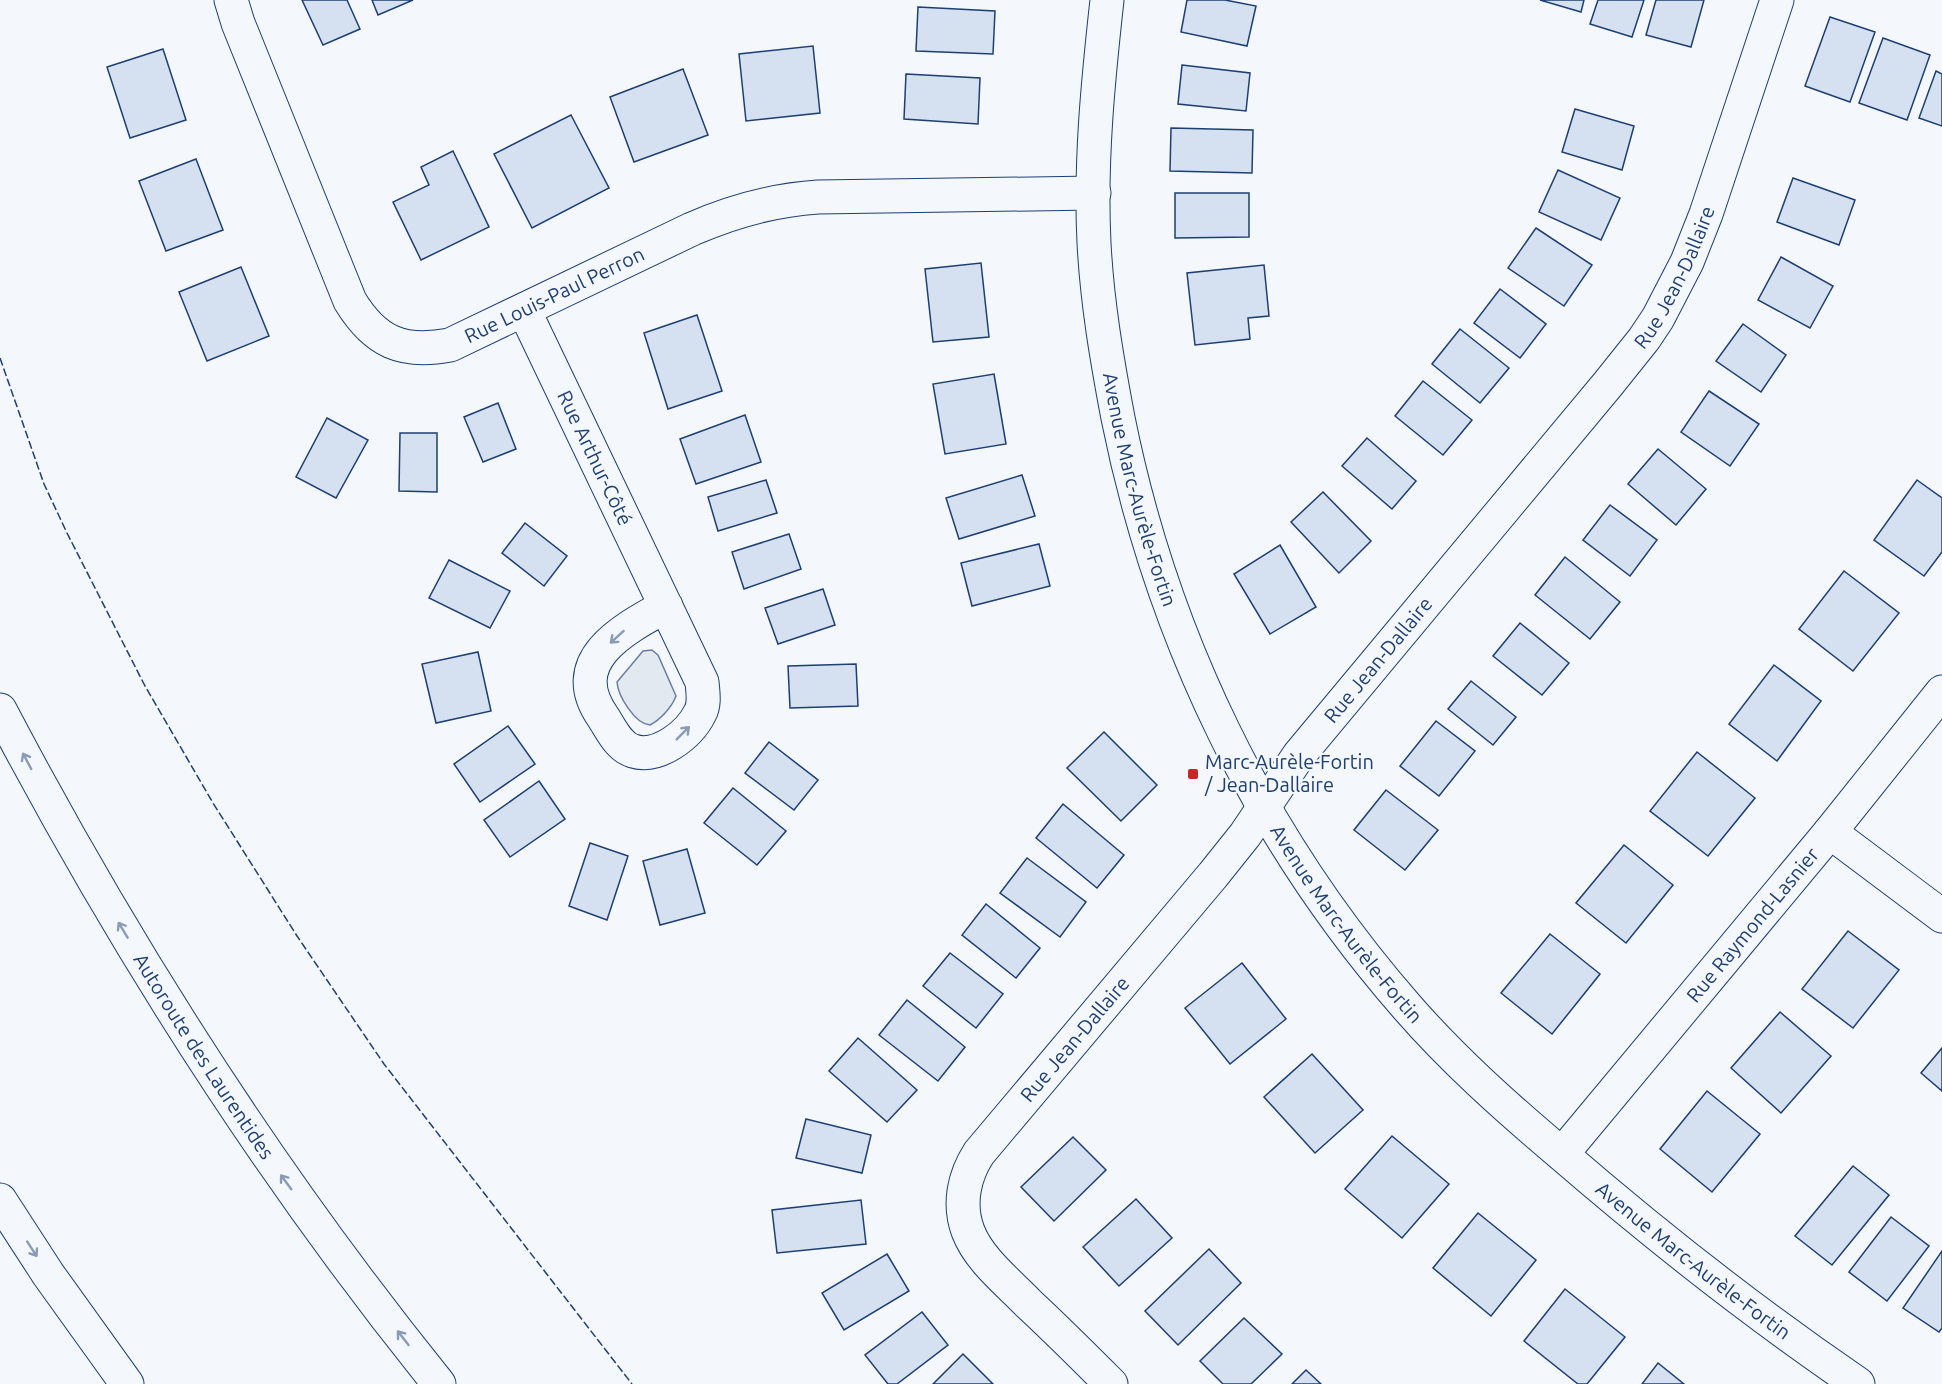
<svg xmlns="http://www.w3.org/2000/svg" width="1942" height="1384" font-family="Ubuntu,sans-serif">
	<rect width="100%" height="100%" fill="#f4f7fb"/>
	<!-- green -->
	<path fill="#e3e9f0" stroke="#687fa3" stroke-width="1.5" d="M652,650l6,5 18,41c-4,11 -16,24 -26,29 -15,-1 -32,-29 -33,-43l26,-31z"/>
	<!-- building -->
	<g fill="#d5e0f0" stroke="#1d3f73" stroke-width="1.5">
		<path d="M302,0h45l13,29 -37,16z"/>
		<path d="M372,0h41l-35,15z"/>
		<path d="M1187,0h38l31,6 -9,40 -66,-14z"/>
		<path d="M1540,0h44l-3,12z"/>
		<path d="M1598,0h46l-12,37 -42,-13z"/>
		<path d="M1656,0h48l-13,47 -45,-12z"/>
		<path d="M918,7l77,4 -2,43 -77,-3z"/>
		<path d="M1830,17l45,15 -25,70 -45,-16z"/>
		<path d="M1883,38l47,17 -23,65 -48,-17z"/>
		<path d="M813,46l7,67 -74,8 -7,-67z"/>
		<path d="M163,49l23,71 -56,18 -23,-71z"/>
		<path d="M1182,65l68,8 -4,38 -68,-7z"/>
		<path d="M683,69l25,66 -74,27 -24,-65z"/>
		<path d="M1936,71l6,3v52l-23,-8z"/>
		<path d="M906,74l74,4 -2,46 -74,-5z"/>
		<path d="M1575,109l59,17 -12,44 -60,-18z"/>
		<path d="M571,115l38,73 -77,40 -38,-74z"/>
		<path d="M1171,128l82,2 -1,43 -82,-2z"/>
		<path d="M453,151l36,76 -68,33 -28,-58 36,-17 -8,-18z"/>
		<path d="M196,159l27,71 -57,21 -27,-70z"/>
		<path d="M1558,170l62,28 -19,42 -62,-28z"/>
		<path d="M1793,178l62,22 -16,45 -62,-23z"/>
		<path d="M1175,193h74v44l-74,1z"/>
		<path d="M1536,228l56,37 -28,41 -56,-38z"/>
		<path d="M1781,257l52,29 -23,42 -52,-28z"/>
		<path d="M981,263l8,74 -56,5 -8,-73z"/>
		<path d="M1264,265l5,51 -21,2 2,21 -55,6 -8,-72z"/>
		<path d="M241,267l28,69 -62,25 -28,-69z"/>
		<path d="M1500,289l46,35 -26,34 -46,-35z"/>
		<path d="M697,315l25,76 -54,18 -24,-76z"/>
		<path d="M1743,324l43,31 -25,37 -45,-31z"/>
		<path d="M1460,329l49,39 -29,35 -48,-39z"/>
		<path d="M994,374l12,70 -61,10 -12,-70z"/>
		<path d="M1423,381l49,39 -29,35 -48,-39z"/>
		<path d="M1709,391l50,33 -29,42 -49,-34z"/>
		<path d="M498,403l18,46 -33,13 -19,-45z"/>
		<path d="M745,415l16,47 -65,22 -16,-45z"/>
		<path d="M327,418l41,22 -32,58 -40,-21z"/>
		<path d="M400,433h37v59l-38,-1z"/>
		<path d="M1367,438l49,43 -24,28 -50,-43z"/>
		<path d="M1658,449l48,40 -30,36 -48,-41z"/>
		<path d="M1022,475l13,41 -76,23 -13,-41z"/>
		<path d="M766,480l11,33 -59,18 -10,-34z"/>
		<path d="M1917,480l25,18v54l-18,24 -50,-36z"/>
		<path d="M1323,492l48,49 -32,32 -48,-51z"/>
		<path d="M1610,505l47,35 -27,36 -47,-36z"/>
		<path d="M525,523l42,33 -23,30 -42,-33z"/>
		<path d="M789,534l12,35 -57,20 -12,-37z"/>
		<path d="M1039,544l11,42 -78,20 -11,-43z"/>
		<path d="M1280,545l36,62 -46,27 -36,-60z"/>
		<path d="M1565,557l55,45 -30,37 -55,-44z"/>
		<path d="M449,560l61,31 -20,37 -61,-30z"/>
		<path d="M1844,571l55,42 -46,58 -54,-42z"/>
		<path d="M823,589l12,36 -57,19 -13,-36z"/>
		<path d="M1520,623l49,40 -27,32 -49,-39z"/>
		<path d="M478,652l13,59 -55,12 -14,-59z"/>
		<path d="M856,664l2,42 -68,2 -2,-42z"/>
		<path d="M1774,665l47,36 -44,60 -48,-37z"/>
		<path d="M1471,681l45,36 -23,28 -45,-36z"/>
		<path d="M1436,721l39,30 -36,45 -39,-30z"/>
		<path d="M508,726l27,38 -55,38 -26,-38z"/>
		<path d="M1104,732l53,53 -36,36 -54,-53z"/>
		<path d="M769,742l49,38 -24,30 -49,-37z"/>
		<path d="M1697,752l58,46 -47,58 -58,-45z"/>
		<path d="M539,781l26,38 -55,38 -26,-37z"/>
		<path d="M733,788l53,43 -29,34 -53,-42z"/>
		<path d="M1386,790l52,40 -33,40 -51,-40z"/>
		<path d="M1063,804l61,51 -27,33 -61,-50z"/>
		<path d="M590,843l38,13 -21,64 -38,-14z"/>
		<path d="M1624,845l49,40 -47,58 -50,-40z"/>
		<path d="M687,849l18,64 -45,12 -17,-64z"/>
		<path d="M1027,858l59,44 -26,35 -60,-44z"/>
		<path d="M986,904l54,44 -24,30 -54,-43z"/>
		<path d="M1848,931l51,39 -46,58 -51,-39z"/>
		<path d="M1550,934l50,40 -48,60 -51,-41z"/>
		<path d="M950,953l53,41 -27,34 -53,-42z"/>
		<path d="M1242,963l44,56 -56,45 -45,-56z"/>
		<path d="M907,1000l58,47 -27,34 -59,-46z"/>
		<path d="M1780,1012l51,44 -50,57 -50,-45z"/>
		<path d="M858,1038l59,52 -30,32 -58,-51z"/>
		<path d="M1942,1048v43l-21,-18z"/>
		<path d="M1312,1054l51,56 -48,43 -51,-56z"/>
		<path d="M1707,1091l53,43 -48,58 -52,-43z"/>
		<path d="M806,1119l65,16 -9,38 -66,-15z"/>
		<path d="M1392,1136l57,48 -47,54 -57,-49z"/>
		<path d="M1073,1137l33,33 -52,51 -33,-34z"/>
		<path d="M1853,1166l36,29 -57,70 -37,-29z"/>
		<path d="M1136,1199l36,39 -53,48 -36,-39z"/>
		<path d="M861,1200l5,44 -89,9 -5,-43z"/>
		<path d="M1478,1213l58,47 -45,56 -58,-48z"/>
		<path d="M1891,1217l38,29 -42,55 -38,-29z"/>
		<path d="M1209,1249l32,34 -63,62 -33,-34z"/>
		<path d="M1942,1251v77l-3,4 -36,-24z"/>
		<path d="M887,1254l22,37 -65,39 -22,-37z"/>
		<path d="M1565,1289l60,48 -38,47h-9l-54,-43z"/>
		<path d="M922,1312l26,33 -51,39h-9l-23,-29z"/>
		<path d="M1244,1318l38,36 -31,30h-28l-23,-23z"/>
		<path d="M963,1354l30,30h-60z"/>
		<path d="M1658,1363l26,21h-42z"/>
		<path d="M1306,1370l15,14h-29z"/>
	</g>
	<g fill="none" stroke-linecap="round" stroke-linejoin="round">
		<!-- minor casing -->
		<g stroke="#1d3f73" stroke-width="35">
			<g id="minor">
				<path id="s1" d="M231,0l7,23 112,278c25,41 52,53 100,44l242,-116c41,-18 80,-29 126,-32l276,-4"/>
				<path id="s2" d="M1107,0c-9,81 -17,162 -13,243 3,59 13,117 24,175 44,219 142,421 289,589 46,53 99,100 152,145 96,83 195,161 299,232"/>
				<path id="s3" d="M524,310l178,372c1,11 3,22 -2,31 -11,22 -42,46 -67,38 -15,-5 -22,-22 -30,-34 -39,-56 19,-87 63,-111"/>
				<path d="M1830,832l112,84"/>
				<path id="s4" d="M1562,1154l268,-322 112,-140"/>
				<path id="s5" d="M1111,1384c-27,-27 -54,-54 -82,-80 -21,-22 -50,-44 -61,-73 -10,-27 -4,-55 11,-78l234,-278 32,-40 54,-80 309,-371 36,-45 14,-21 29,-56 19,-48 71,-214"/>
			</g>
		</g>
		<!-- highway casing -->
		<g stroke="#1d3f73" stroke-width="35">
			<g id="highway">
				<path id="s6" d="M0,710c125,238 270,465 439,674"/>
				<path d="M0,1200l48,74 79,110"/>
			</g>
		</g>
		<!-- minor -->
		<use href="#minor" stroke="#f4f7fb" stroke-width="33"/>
		<!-- highway -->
		<use href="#highway" stroke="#f4f7fb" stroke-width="33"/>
		<!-- fence -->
		<path stroke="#1d3f73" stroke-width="1.5" stroke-dasharray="8 3" stroke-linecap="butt" d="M0,358l44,126 23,49 78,153 68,117 84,133 87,128 248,320"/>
	</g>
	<!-- one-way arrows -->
	<defs><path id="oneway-shaft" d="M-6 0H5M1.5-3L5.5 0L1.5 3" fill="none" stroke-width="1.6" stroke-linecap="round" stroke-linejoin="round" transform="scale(1.5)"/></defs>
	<g stroke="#889bb7">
		<use href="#oneway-shaft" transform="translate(617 637) rotate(138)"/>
		<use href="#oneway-shaft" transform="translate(683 733) rotate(-45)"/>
		<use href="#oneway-shaft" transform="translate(27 761) rotate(-118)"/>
		<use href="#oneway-shaft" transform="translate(123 930) rotate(-121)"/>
		<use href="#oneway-shaft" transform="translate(286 1182) rotate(-126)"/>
		<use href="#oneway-shaft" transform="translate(32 1249) rotate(57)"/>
		<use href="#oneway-shaft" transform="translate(403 1338) rotate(-128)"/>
	</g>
	<!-- markers -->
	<rect fill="#c62828" stroke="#f4f7fb" stroke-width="2" x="1187" y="768" width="12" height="12" rx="3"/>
	<g text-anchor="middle" stroke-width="4.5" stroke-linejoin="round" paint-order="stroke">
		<!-- street labels -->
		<g font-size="20" fill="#1d3f73" stroke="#f4f7fb">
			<text dy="7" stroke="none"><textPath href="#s5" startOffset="1413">Rue Jean-Dallaire</textPath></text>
			<text dy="7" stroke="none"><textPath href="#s1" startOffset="558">Rue Louis-Paul Perron</textPath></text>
			<text dy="7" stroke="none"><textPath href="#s3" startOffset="164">Rue Arthur-Côté</textPath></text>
			<text dy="7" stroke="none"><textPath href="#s2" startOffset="495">Avenue Marc-Aurèle-Fortin</textPath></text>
			<text dy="7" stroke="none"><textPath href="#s5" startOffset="927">Rue Jean-Dallaire</textPath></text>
			<text dy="7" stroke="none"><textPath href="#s2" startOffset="981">Avenue Marc-Aurèle-Fortin</textPath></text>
			<text dy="7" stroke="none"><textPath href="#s4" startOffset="298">Rue Raymond-Lasnier</textPath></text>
			<text dy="7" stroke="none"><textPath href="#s5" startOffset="441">Rue Jean-Dallaire</textPath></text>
			<text dy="7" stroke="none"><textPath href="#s6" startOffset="402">Autoroute des Laurentides</textPath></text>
			<text dy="7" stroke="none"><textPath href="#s2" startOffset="1467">Avenue Marc-Aurèle-Fortin</textPath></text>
		</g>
		<!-- poi labels -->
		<g font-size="20" fill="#1d3f73" stroke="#f4f7fb" text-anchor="start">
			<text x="1205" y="769">Marc-Aurèle-Fortin<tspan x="1205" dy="23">/ Jean-Dallaire</tspan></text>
		</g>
	</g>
</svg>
